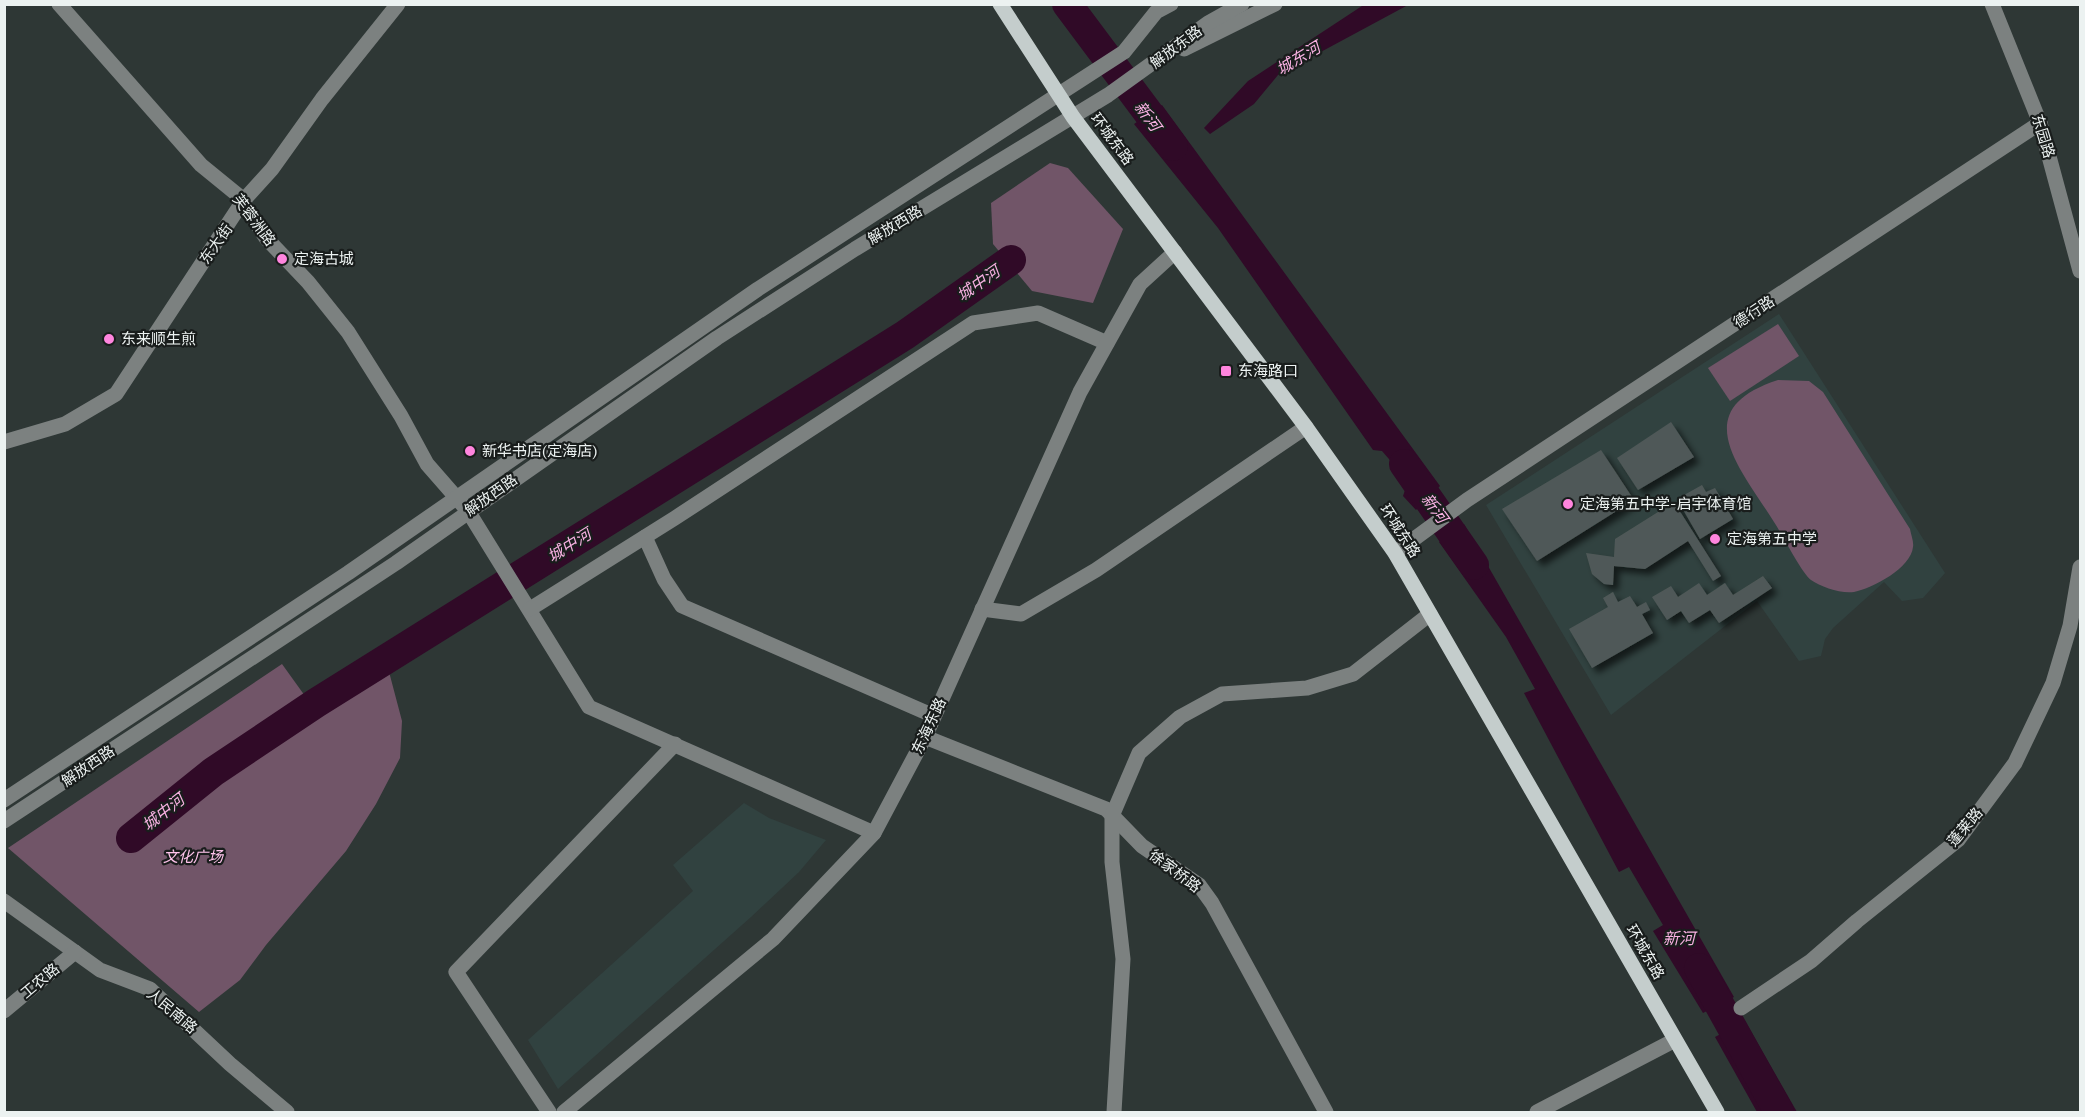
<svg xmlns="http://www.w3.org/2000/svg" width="2085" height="1117" font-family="'PT Serif','Noto Sans SC',serif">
	<defs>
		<filter id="shadow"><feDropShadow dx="5.5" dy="5.5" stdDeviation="3" flood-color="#0009"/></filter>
	</defs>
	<rect width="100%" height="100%" fill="#2e3735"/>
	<!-- built -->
	<g fill="#314240">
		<path d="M1779,314l166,259 -22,25 -21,3 -18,-19 -51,46 -8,11 -4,17 -22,5 -42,-60 -146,114 -125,-210z"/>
		<path d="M744,803l25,15 57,22 -27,32 -48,45 -193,172 -30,-49 165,-149 -20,-26z"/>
	</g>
	<!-- green -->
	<g fill="#715568">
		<path d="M1050,163l18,5 55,61 -30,74 -61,-12 -39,-47 -2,-41z"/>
		<path d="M1778,324l21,32 -69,45 -22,-33z"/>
		<path d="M1778,380l31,1 14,11 87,137c1,6 4,13 3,18 -2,21 -40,41 -59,45 -13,2 -33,-5 -43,-12 -10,-8 -29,-46 -37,-58 -33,-53 -89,-112 4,-142z"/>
		<path d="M383,649l19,72 -2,37 -24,46 -30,47 -80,94 -26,35 -41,32 -191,-164 274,-184 23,32z"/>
	</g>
	<!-- water -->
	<g fill="#300a27">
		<path d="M1365,4l43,1 -130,70 -24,29 -44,30 -6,-6 44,-47z"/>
		<path d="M1162,105l278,381 -24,24 -13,-14 5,-15 -26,-30 -9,-1 -155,-222 -84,-104z"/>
		<path d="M1464,524l270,473 -31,16 -50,-82 10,-6 -34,-58 -10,5 -95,-179 11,-4 -29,-52 -67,-95z"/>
		<path d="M1745,1021l52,91h-40l-42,-75z"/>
	</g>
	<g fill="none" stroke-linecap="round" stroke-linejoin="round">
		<!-- river -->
		<g stroke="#300a27" stroke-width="30">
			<path d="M1067,4l106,142"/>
			<path d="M1404,464l70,101"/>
			<path d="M131,838l82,-66 103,-69 589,-368 106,-75"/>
			<path d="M1699,968l80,144"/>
		</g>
	</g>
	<!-- building -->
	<g fill="#505958" filter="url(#shadow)">
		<path d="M1671,422l23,35 -56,33 -21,-32z"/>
		<path d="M1601,450l33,50 -97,61 -35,-52z"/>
		<path d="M1702,485l4,7 9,-4 18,31 -33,20 -23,-40z"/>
		<path d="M1674,502l47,74 -8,5 -25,-40 -43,28 -31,-3 -1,19 -9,-1 -12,-10 -6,-21 28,4 1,-18z"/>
		<path d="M1763,576l9,12 -53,35 -9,-13 -21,13 -8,-12 -14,9 -15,-23 19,-11 7,11 21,-14 8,12 18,-12 8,12z"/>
		<path d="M1613,592l5,10 12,-6 7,11 9,-5 4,8 -8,4 11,19 -61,35 -23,-39 39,-22 -5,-9z"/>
	</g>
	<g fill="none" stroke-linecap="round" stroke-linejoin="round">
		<!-- minor -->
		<g stroke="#7c8180" stroke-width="15">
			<path d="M59,4l142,161 38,31 27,42 42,44 40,50 53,84 26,48 41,47 121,196 285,126"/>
			<path d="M1992,4l48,119 40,148"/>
			<path d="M1184,49l91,-45"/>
			<path d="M4,442l61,-18 51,-30 127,-193 29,-32 50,-70 76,-95"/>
			<path d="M645,537l19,42 18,27 252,110"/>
			<path d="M1395,553l72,-53 573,-377"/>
			<path d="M530,609l145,-91 298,-195 65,-10 69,30"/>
			<path d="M982,609l39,5 75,-44 210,-143"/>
			<path d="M925,737l181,72 36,37 57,39 13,18 114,209"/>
			<path d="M4,800l344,-227 410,-284 366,-237 32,-40 15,-8"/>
			<path d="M4,821l392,-258 321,-225 138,-89 253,-154 100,-72 34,-19"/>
			<path d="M4,901l96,69 50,19 80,75 57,48"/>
			<path d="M1741,1008l70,-47 46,-40 101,-81 57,-77 38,-80 17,-57 10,-59"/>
			<path d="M4,1011l71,-59"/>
			<path d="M549,1112l-93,-140 219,-228"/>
			<path d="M564,1112l209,-173 101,-106 51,-96 155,-345 60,-108 35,-32"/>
			<path d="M1114,1112l9,-153 -11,-97v-46l27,-63 41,-36 42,-23 85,-6 46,-14 77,-60"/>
			<path d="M1537,1112l138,-72"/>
		</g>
		<!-- major -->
		<path stroke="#c4cdcc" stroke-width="15" d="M1000,4l73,113 233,310 89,126 322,559"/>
	</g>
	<!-- markers -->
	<g fill="#ff85de" stroke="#191d1c" stroke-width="2">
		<circle cx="282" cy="259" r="6"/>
		<circle cx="109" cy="339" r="6"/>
		<rect x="1220" y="365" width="12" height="12" rx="3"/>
		<circle cx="470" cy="451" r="6"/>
		<circle cx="1568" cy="504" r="6"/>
		<circle cx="1715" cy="539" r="6"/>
	</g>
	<g text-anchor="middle" stroke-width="4.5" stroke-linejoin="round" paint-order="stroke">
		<!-- street labels -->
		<g font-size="15" fill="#ecf2f1" stroke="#191d1c">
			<text transform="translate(1176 47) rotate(-37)" y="5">解放东路</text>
			<text transform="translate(2043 136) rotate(73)" y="5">东园路</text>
			<text transform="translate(1112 139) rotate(53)" y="5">环城东路</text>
			<text transform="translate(254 220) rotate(53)" y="5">芙蓉洲路</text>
			<text transform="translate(895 225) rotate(-31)" y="5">解放西路</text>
			<text transform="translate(216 244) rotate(-55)" y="5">东大街</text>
			<text transform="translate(1754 312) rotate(-33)" y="5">德行路</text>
			<text transform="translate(491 495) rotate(-35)" y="5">解放西路</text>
			<text transform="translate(1400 531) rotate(57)" y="5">环城东路</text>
			<text transform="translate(929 726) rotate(-65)" y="5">东海东路</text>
			<text transform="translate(88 766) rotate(-34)" y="5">解放西路</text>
			<text transform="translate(1965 827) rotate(-50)" y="5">蓬莱路</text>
			<text transform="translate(1175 871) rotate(37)" y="5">徐家桥路</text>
			<text transform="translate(1645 952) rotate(60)" y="5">环城东路</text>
			<text transform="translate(40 981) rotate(-40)" y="5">工农路</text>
			<text transform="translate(172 1011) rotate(40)" y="5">人民南路</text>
		</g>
		<!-- poi labels -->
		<g font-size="15" fill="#ecf2f1" stroke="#191d1c" text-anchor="start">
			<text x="294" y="264">定海古城</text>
			<text x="121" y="344">东来顺生煎</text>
			<text x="1238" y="376">东海路口</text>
			<text x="482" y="456">新华书店(定海店)</text>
			<text x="1580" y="509">定海第五中学-启宇体育馆</text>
			<text x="1727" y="544">定海第五中学</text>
		</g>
		<!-- park labels -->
		<g font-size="15" font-style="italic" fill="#ffc5ec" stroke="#191d1c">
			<text x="193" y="862">文化广场</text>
		</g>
		<!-- water labels -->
		<g font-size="16" font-style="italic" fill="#f8b1e2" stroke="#191d1c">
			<text transform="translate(1298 58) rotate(-31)" y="6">城东河</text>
			<text transform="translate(1148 116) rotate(54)" y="6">新河</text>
			<text transform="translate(978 283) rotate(-35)" y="6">城中河</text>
			<text transform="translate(1435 508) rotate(54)" y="6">新河</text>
			<text transform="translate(569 545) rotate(-32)" y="6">城中河</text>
			<text transform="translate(163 812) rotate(-38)" y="6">城中河</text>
			<text x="1679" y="944">新河</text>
		</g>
	</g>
	<!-- border -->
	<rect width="2085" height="1117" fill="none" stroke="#ecf2f1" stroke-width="12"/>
</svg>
